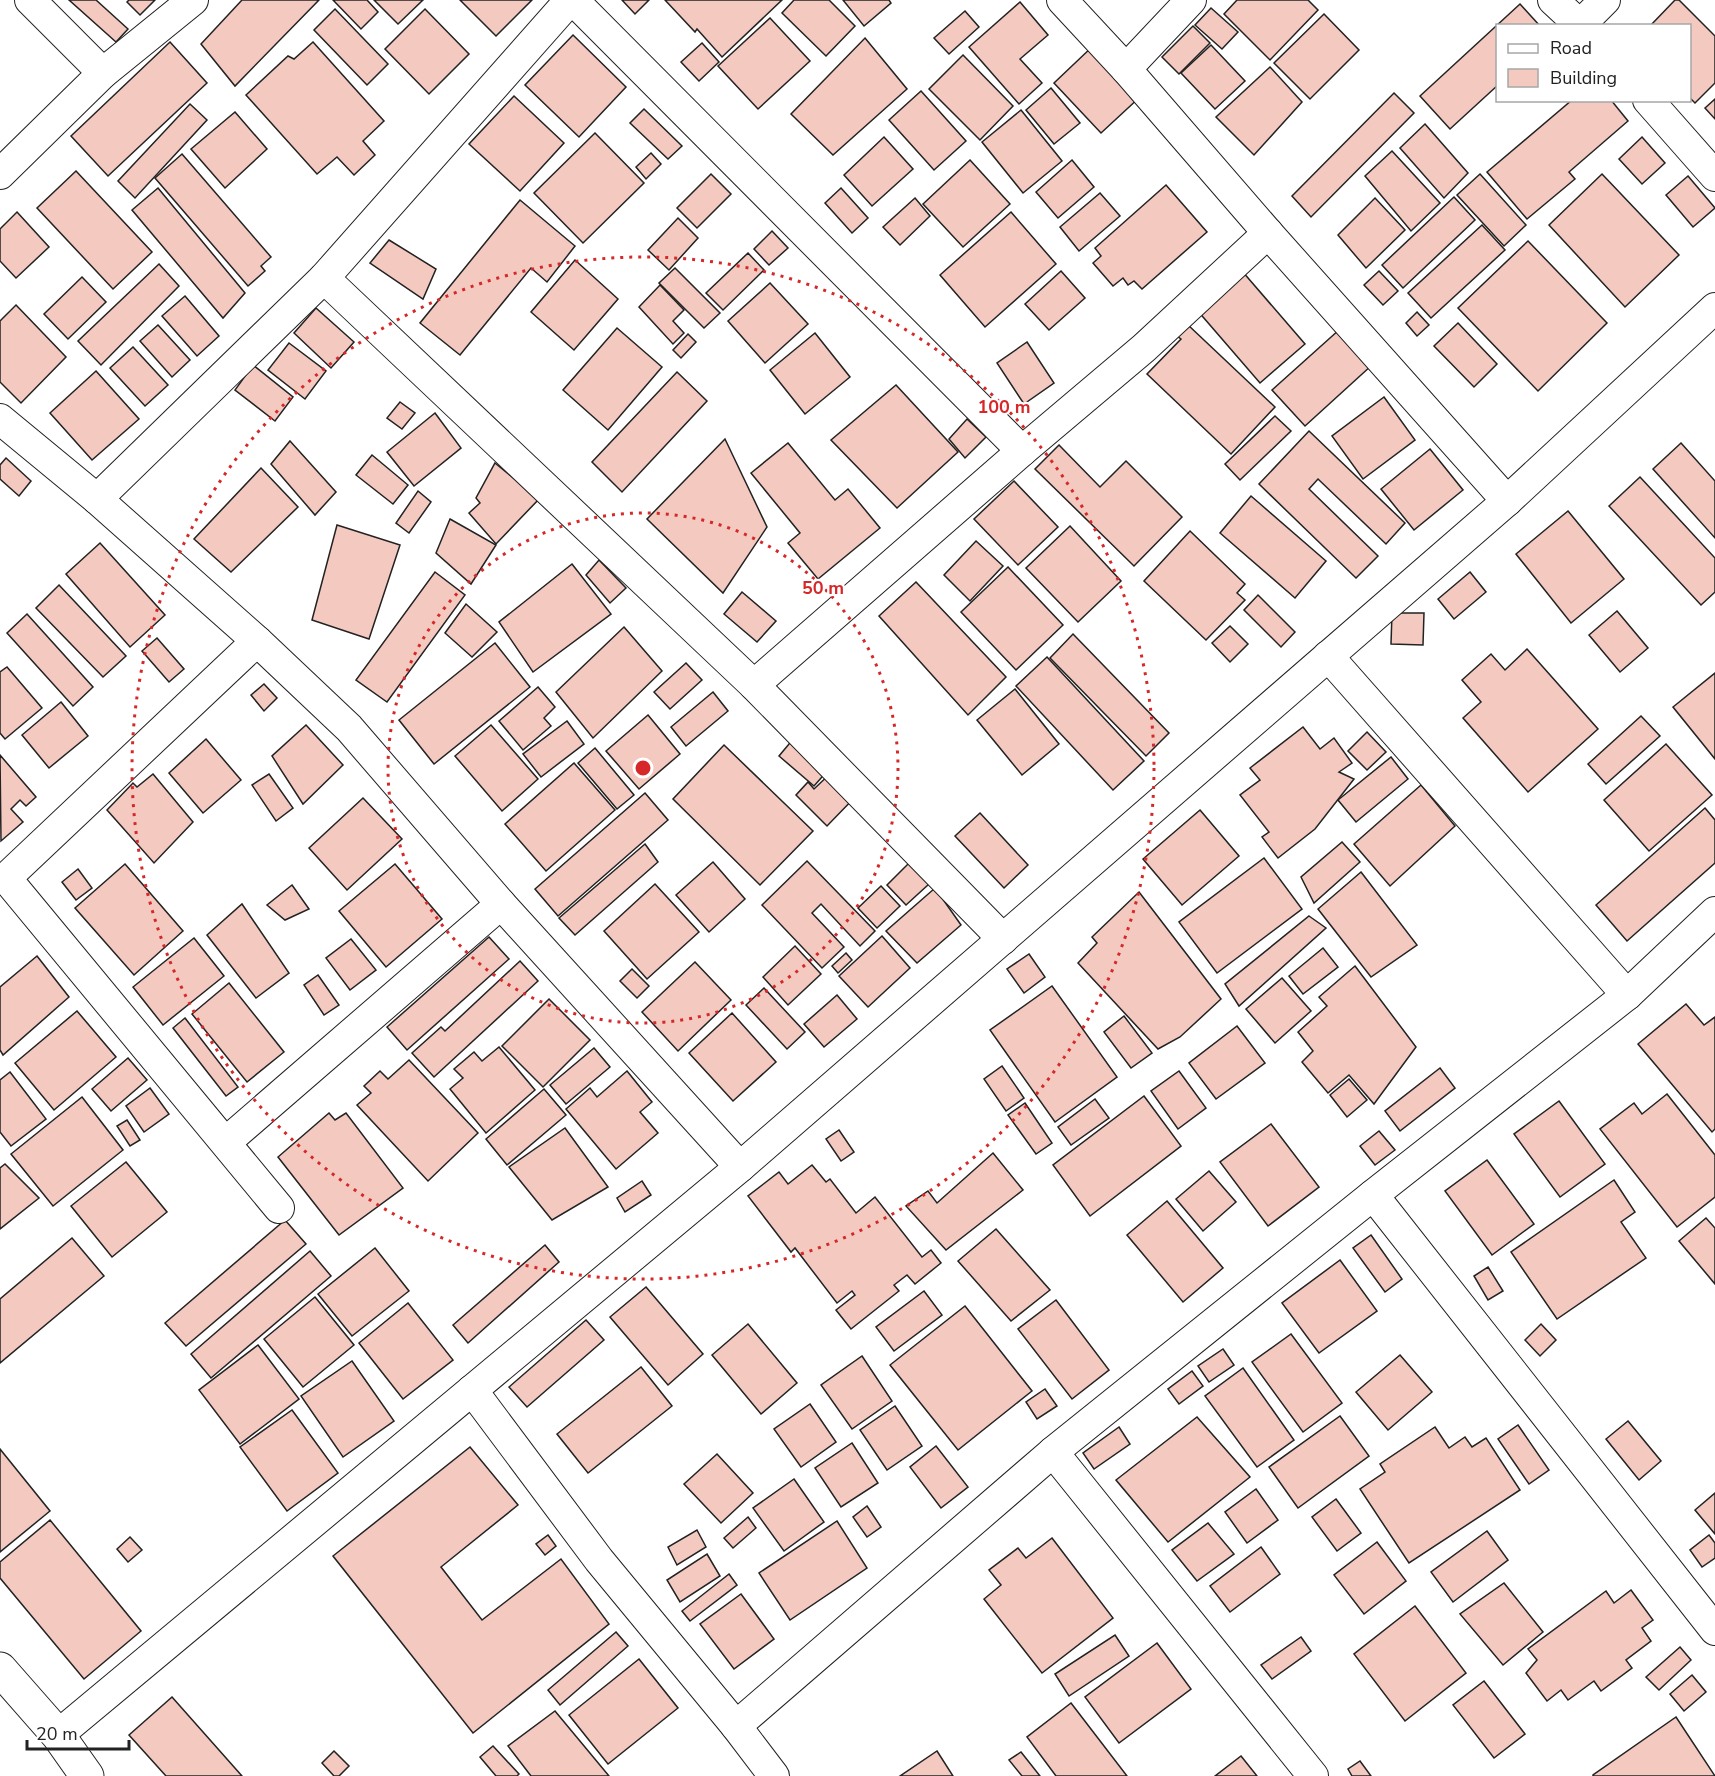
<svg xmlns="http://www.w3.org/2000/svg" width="1715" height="1776" font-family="'Nunito Sans',sans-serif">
	<rect width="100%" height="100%" fill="#fff"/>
	<!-- building -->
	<g fill="#f3c9c0" stroke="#222" stroke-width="1.5">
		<path d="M69,0h27l32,29 -12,13z"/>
		<path d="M129,0h26l-15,15 -13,-13z"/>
		<path d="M242,0h77l-84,86 -34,-42z"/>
		<path d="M333,0h34l11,12 -17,17z"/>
		<path d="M374,0h49l-25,24z"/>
		<path d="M460,0h72l-36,36z"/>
		<path d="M622,0h27l-14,14z"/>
		<path d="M665,0h117l-60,57 -25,-28 -2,3z"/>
		<path d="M794,0h35l26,26 -29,30 -44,-43z"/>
		<path d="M843,0h46l2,3 -27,23z"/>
		<path d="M1237,0h71l10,10 -48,50 -46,-46z"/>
		<path d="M1675,0h4l36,36v47l-20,20 -5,-5v-72h-40z"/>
		<path d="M1020,2l28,33 -28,24 22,24 -23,21 -50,-57z"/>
		<path d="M1520,4l20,22h-42v59l-48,44 -30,-33z"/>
		<path d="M1211,8l27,24 -16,17 -27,-24z"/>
		<path d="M335,9l53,55 -21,21 -53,-55z"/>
		<path d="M425,9l44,45 -40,40 -44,-45z"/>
		<path d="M965,11l14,16 -30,27 -15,-16z"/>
		<path d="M1324,14l35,36 -49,49 -36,-36z"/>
		<path d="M770,18l40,43 -52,48 -40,-43z"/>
		<path d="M1193,26l17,17 -31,31 -17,-17z"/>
		<path d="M573,35l53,52 -47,50 -54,-52z"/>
		<path d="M865,38l42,51 -74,66 -42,-41z"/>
		<path d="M170,42l37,41 -99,93 -37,-40z"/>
		<path d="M313,42l71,79 -21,20 12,14 -21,20 -17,-18 -20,17 -71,-79 42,-39 6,3z"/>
		<path d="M702,43l17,19 -20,19 -18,-19z"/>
		<path d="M1094,45l47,51 -40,37 -47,-50z"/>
		<path d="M1211,45l34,36 -30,28 -34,-36z"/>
		<path d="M963,55l50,51 -33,34 -51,-51z"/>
		<path d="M1270,67l32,35 -48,53 -38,-38z"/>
		<path d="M1051,88l29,35 -26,21 -28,-34z"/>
		<path d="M921,91l45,50 -32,29 -45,-50z"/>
		<path d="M1394,93l20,20 -103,104 -19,-21z"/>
		<path d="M514,96l50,47 -44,48 -51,-47z"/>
		<path d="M1715,99v20l-10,-11z"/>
		<path d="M1572,100h39l17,21 -59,51 6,7 -48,40 -40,-47z"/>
		<path d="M190,104l17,16 -72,78 -17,-17z"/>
		<path d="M644,109l38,37 -14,13 -38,-36z"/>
		<path d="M1021,110l41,51 -39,32 -41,-51z"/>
		<path d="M235,112l32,37 -42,39 -34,-39z"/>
		<path d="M1425,124l43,49 -24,25 -44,-50z"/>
		<path d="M595,133l49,50 -61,60 -49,-50z"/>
		<path d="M884,137l29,32 -41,37 -28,-31z"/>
		<path d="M1642,137l23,26 -23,21 -23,-25z"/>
		<path d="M1392,151l48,52 -29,28 -46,-55z"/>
		<path d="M651,153l10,11 -15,15 -10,-12z"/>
		<path d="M182,154l89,103 -10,9 4,5 -17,15 -93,-108z"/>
		<path d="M970,160l40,44 -47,43 -40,-43z"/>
		<path d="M1072,160l22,27 -36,31 -22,-26z"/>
		<path d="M76,171l76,81 -39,37 -76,-81z"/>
		<path d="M711,174l20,20 -34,34 -20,-20z"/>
		<path d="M1480,174l46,51 -22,21 -47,-51z"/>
		<path d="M1602,174l77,81 -54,52 -76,-82z"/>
		<path d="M1688,176l27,32 -22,19 -27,-32z"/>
		<path d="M1166,185l41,47 -65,57 -8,-8 -6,4 -5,-7 -10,8 -20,-23 8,-7 -6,-8z"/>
		<path d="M158,188l87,105 -22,25 -91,-108z"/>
		<path d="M841,188l27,30 -16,15 -27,-30z"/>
		<path d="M1100,193l20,23 -41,35 -19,-24z"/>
		<path d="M1454,197l21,23 -72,68 -21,-23z"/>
		<path d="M915,198l15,18 -30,29 -17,-18z"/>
		<path d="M1375,198l30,32 -39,38 -28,-33z"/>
		<path d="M520,200l55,46 -28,36 -16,-14 -71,87 -40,-32z"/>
		<path d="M17,212l32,35 -33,31 -16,-17v-32z"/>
		<path d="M1011,212l45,52 -71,63 -45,-52z"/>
		<path d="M678,218l20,20 -29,32 -21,-20z"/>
		<path d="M1482,225l23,25 -74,68 -23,-25z"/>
		<path d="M772,231l16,17 -19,17 -15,-16z"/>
		<path d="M389,240l47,29 -13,30 -53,-36z"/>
		<path d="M1528,241l79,82 -69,68 -80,-83z"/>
		<path d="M748,253l16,17 -41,40 -17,-17z"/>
		<path d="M575,260l43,39 -44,51 -43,-38z"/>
		<path d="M159,264l20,22 -78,79 -23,-24z"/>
		<path d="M675,268l45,45 -16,15 -45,-45z"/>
		<path d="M1061,271l24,27 -36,32 -24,-26z"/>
		<path d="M1242,271l63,73 -45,39 -63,-73z"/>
		<path d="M1379,271l19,20 -15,14 -19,-20z"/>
		<path d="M82,277l24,25 -38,37 -24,-25z"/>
		<path d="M770,283l38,41 -43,39 -37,-42z"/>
		<path d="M660,285l24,25 -11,11 11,12 -11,11 -34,-37z"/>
		<path d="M185,296l34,40 -22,20 -35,-40z"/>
		<path d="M16,305l50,52 -45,46 -21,-21v-61z"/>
		<path d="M316,308l38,34 -23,26 -37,-35z"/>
		<path d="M1417,312l12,13 -12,11 -11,-13z"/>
		<path d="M1458,323l39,41 -23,23 -40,-41z"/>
		<path d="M1187,324l88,83 -44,47 -84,-80 34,-35 -4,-3z"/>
		<path d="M158,325l32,35 -18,17 -32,-36z"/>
		<path d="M617,328l45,39 -54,63 -45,-40z"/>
		<path d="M1340,329l32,36 -67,61 -33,-36z"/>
		<path d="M815,333l35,44 -45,37 -35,-44z"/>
		<path d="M688,334l8,8 -15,16 -8,-8z"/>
		<path d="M1027,342l27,41 -30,21 -27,-41z"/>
		<path d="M289,343l37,28 -21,28 -37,-29z"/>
		<path d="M133,347l35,38 -23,21 -35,-38z"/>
		<path d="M253,365l40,32 -18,24 -40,-31z"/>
		<path d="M96,371l43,48 -47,41 -42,-47z"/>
		<path d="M677,372l30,29 -85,91 -30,-30z"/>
		<path d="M896,385l62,67 -61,56 -66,-68z"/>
		<path d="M1384,397l31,43 -52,39 -31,-43z"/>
		<path d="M400,402l15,11 -13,16 -15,-11z"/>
		<path d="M435,413l26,35 -47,38 -27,-34z"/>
		<path d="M1275,416l16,15 -51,49 -15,-16z"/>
		<path d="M967,419l19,18 -21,21 -16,-19z"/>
		<path d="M1309,431l96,92 -19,21 -68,-65 -9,10 69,67 -22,22 -97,-94z"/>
		<path d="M725,439l42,88 -44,66 -76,-74z"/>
		<path d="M290,441l46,51 -21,23 -44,-51z"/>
		<path d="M788,443l47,57 13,-11 32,39 -62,51 -30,-36 12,-10 -49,-60z"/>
		<path d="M1681,443l34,38v57l-62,-69z"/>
		<path d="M1059,445l41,42 26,-26 56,56 -48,49 -99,-97z"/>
		<path d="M1430,449l33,41 -49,40 -33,-41z"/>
		<path d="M372,455l36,30 -15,19 -37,-29z"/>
		<path d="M6,458l25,23 -12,15 -19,-17v-14z"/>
		<path d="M495,463l44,36 -43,45 -27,-31 11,-10 -4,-5z"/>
		<path d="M261,468l37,39 -67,65 -37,-33z"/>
		<path d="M1640,477l75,81v34l-14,13 -92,-99z"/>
		<path d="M1014,481l44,46 -40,38 -44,-46z"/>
		<path d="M418,491l13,11 -22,31 -13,-10z"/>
		<path d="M1251,496l75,65 -31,37 -75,-65z"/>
		<path d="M1568,511l56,68 -53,44 -55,-69z"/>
		<path d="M450,519l46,26 -25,39 -35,-31z"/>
		<path d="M337,525l63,20 -31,94 -57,-19z"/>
		<path d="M1070,526l51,55 -43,41 -52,-54z"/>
		<path d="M1190,531l55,53 -8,9 8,7 -39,40 -62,-59z"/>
		<path d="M976,541l27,25 -33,35 -26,-26z"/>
		<path d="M100,543l65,72 -35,32 -64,-73z"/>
		<path d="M599,560l27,28 -16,15 -24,-28z"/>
		<path d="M572,564l39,50 -78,58 -34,-50z"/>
		<path d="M1008,567l55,58 -47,45 -55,-58z"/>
		<path d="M435,572l30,23 -78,107 -31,-22z"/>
		<path d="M1470,572l16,20 -32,27 -16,-20z"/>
		<path d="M916,582l90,95 -38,38 -89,-99z"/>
		<path d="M59,585l67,71 -23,21 -67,-69z"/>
		<path d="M742,592l34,29 -19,21 -33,-28z"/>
		<path d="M1258,595l37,37 -14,15 -37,-37z"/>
		<path d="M466,604l31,28 -25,25 -27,-24z"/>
		<path d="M1617,611l31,37 -28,24 -31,-37z"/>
		<path d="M1392,613h32l-1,32 -32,-1z"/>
		<path d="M27,614l66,73 -20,19 -66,-73z"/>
		<path d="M1230,626l18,18 -18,18 -18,-19z"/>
		<path d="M624,627l38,44 -69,67 -37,-46z"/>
		<path d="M1073,634l96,99 -23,23 -96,-98z"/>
		<path d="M157,638l27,31 -15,13 -27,-31z"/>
		<path d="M495,643l35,44 -96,77 -35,-44z"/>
		<path d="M1527,649l71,80 -70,63 -65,-74 18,-16 -19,-22 29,-26 14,16z"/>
		<path d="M1047,657l97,104 -31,29 -97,-104z"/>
		<path d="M686,663l16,17 -32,29 -16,-17z"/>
		<path d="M7,667l35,41 -37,31 -5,-6v-61z"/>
		<path d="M1715,673v86l-42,-52z"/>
		<path d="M264,684l13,14 -13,13 -13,-16z"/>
		<path d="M538,687l17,20 -11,11 7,8 -28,24 -24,-29z"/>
		<path d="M1015,689l44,55 -37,31 -45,-55z"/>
		<path d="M713,692l15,19 -42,35 -15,-19z"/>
		<path d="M61,702l27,34 -39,32 -27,-33z"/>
		<path d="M648,715l32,39 -41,35 -33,-38z"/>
		<path d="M1641,716l19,20 -54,48 -18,-20z"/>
		<path d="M567,721l17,23 -43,33 -18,-23z"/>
		<path d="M306,725l37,40 -40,39 -31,-48z"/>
		<path d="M491,725l47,54 -36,32 -47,-55z"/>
		<path d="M1303,727l17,22 14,-11 18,25 -13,9 15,7 -39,50 -37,29 -16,-21 7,-5 -29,-37 20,-15 -10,-12z"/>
		<path d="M1367,732l19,20 -19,18 -19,-19z"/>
		<path d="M794,738l35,31 -15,17 -35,-30z"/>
		<path d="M206,739l35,41 -38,33 -34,-40z"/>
		<path d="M1666,744l46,51 -63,56 -45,-51z"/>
		<path d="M724,745l89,86 -53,54 -87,-86z"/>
		<path d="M595,748l39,47 -17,14 -39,-46z"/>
		<path d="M0,755l36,42 -10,9 -6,-6 -9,9 12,13 -22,19z"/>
		<path d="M1391,757l17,22 -52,43 -18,-22z"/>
		<path d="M574,763l41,47 -69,61 -41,-47z"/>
		<path d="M833,771l25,23 -31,32 -31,-31 12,-13 6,7z"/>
		<path d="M153,774l40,48 -39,41 -47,-53 26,-27 4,4z"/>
		<path d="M269,774l24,34 -17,13 -24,-36z"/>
		<path d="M1421,785l34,41 -65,60 -36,-42z"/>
		<path d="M645,793l23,27 -110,96 -23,-27z"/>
		<path d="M363,798l39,41 -55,51 -38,-42z"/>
		<path d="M1705,808l10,12v43l-88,78 -31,-36z"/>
		<path d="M1200,810l39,46 -57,49 -39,-46z"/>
		<path d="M980,813l48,52 -24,23 -49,-52z"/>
		<path d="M1342,842l18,20 -46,41 -13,-26z"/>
		<path d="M645,844l13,18 -83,73 -16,-17z"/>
		<path d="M1264,858l38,51 -85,64 -38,-51z"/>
		<path d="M807,861l68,70 -15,15 -39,-42 -9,9 32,34 -22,21 -60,-63z"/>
		<path d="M713,862l32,37 -36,33 -33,-37z"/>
		<path d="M909,863l20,21 -23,21 -19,-20z"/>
		<path d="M125,864l58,67 -49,44 -59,-67z"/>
		<path d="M395,864l47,55 -56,48 -47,-56z"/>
		<path d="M78,869l14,19 -16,12 -14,-18z"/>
		<path d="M1361,872l56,73 -46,32 -53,-68z"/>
		<path d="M655,884l44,48 -52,47 -43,-48z"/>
		<path d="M292,885l17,24 -24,11 -18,-15z"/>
		<path d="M881,886l19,20 -23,22 -19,-20z"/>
		<path d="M935,888l26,37 -44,38 -31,-32z"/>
		<path d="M1139,892l82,107 -41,38 -22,12 -80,-86 19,-20 -5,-6z"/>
		<path d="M242,904l47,69 -33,25 -49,-63z"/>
		<path d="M1309,916l17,12 -87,78 -14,-22z"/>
		<path d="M882,936l28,32 -42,39 -29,-31z"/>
		<path d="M489,937l20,22 -102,91 -20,-23z"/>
		<path d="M194,938l30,38 -61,49 -30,-38z"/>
		<path d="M351,939l25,31 -26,20 -24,-32z"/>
		<path d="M795,946l26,28 -33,31 -25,-28z"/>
		<path d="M1323,948l15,19 -35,27 -14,-18z"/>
		<path d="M846,953l6,7 -14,13 -6,-7z"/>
		<path d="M1029,954l16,23 -21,16 -17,-24z"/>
		<path d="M37,956l32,41 -66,58 -3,-5v-63z"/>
		<path d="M520,961l18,20 -104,96 -22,-24 29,-26 4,4z"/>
		<path d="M695,962l36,38 -53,51 -36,-39z"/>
		<path d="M1355,966l61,81 -42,57 -25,-29 -21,18 -26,-31 11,-11 -15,-19 29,-26 -8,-9z"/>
		<path d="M632,969l17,17 -12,12 -17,-17z"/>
		<path d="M318,975l21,30 -15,10 -20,-30z"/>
		<path d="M1282,978l29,33 -36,32 -29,-34z"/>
		<path d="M229,983l55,69 -37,30 -55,-68z"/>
		<path d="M1052,986l65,91 -62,45 -65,-92z"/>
		<path d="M764,988l41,44 -18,17 -41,-44z"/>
		<path d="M837,995l20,24 -33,28 -20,-23z"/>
		<path d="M549,999l41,41 -47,47 -41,-41z"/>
		<path d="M1686,1004l18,21 11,-8v112l-3,3 -74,-88z"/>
		<path d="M77,1011l39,46 -62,53 -39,-47z"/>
		<path d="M732,1013l44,49 -43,39 -44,-48z"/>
		<path d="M1124,1016l28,37 -21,15 -27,-36z"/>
		<path d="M185,1018l53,69 -12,9 -53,-68z"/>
		<path d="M1237,1026l28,37 -49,36 -27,-36z"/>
		<path d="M499,1047l36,43 -49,43 -36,-44 13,-11 -9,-9 20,-17 8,9z"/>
		<path d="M594,1048l16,19 -44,37 -16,-19z"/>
		<path d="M128,1058l19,22 -36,31 -19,-22z"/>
		<path d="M409,1060l69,73 -50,48 -71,-76 14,-12 -7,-7 16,-15 8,8z"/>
		<path d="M1002,1066l22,32 -18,13 -22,-32z"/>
		<path d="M1440,1068l15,20 -55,43 -15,-20z"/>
		<path d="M627,1071l25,31 -12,10 18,21 -42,36 -50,-60 24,-21 7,9z"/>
		<path d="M1179,1071l27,37 -28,21 -27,-38z"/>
		<path d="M10,1072l36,47 -35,27 -11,-14v-52z"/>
		<path d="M1349,1079l18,21 -20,17 -17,-22z"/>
		<path d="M150,1088l19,26 -25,18 -18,-26z"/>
		<path d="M544,1089l22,26 -59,50 -21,-26z"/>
		<path d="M1667,1094l48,61v42l-38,30 -77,-98 34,-26 8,11z"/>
		<path d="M1144,1096l37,50 -91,70 -37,-51z"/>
		<path d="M82,1097l41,53 -70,56 -42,-52z"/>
		<path d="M1095,1099l14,19 -38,27 -13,-18z"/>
		<path d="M1559,1101l46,63 -45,33 -46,-63z"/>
		<path d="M1025,1103l27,40 -16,11 -28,-39z"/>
		<path d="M329,1113l6,7 11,-7 57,75 -64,47 -61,-78z"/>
		<path d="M127,1120l13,20 -10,6 -13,-20z"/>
		<path d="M1271,1124l48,63 -51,39 -48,-64z"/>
		<path d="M565,1128l43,59 -56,33 -43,-53z"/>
		<path d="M839,1130l15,22 -13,9 -15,-22z"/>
		<path d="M1379,1131l16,19 -20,15 -15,-19z"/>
		<path d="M993,1153l30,37 -77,60 -40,-44 22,-15 9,12z"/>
		<path d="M1487,1160l47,64 -42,31 -47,-64z"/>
		<path d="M126,1162l41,50 -55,45 -41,-51z"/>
		<path d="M5,1164l34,34 -39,31v-61z"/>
		<path d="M812,1165l14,17 4,-3 26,34 19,-16 47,60 9,-7 10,13 -26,21 -8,-9 -13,10 5,6 -48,38 -15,-19 19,-15 -3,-4 -15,12 -42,-55 -4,4 -43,-56 31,-24 9,12z"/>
		<path d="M1209,1171l27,31 -33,29 -27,-32z"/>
		<path d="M1614,1180l21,32 -14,10 25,36 -89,61 -46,-67z"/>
		<path d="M642,1181l9,14 -26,17 -8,-14z"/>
		<path d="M1167,1201l56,67 -40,34 -56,-67z"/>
		<path d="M1706,1218l9,10v56l-36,-43z"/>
		<path d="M285,1220l21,24 -120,102 -21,-23z"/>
		<path d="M996,1229l54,61 -39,31 -53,-60z"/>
		<path d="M1371,1235l31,44 -17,13 -32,-44z"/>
		<path d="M72,1238l32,38 -104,87v-64z"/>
		<path d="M545,1245l14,17 -91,81 -15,-18z"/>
		<path d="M375,1248l34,43 -57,45 -34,-42z"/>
		<path d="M310,1251l21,25 -120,102 -20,-24z"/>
		<path d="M1340,1260l37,51 -58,42 -37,-50z"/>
		<path d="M1488,1267l15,24 -15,9 -14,-24z"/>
		<path d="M646,1287l57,67 -35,31 -58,-68z"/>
		<path d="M924,1291l18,24 -48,36 -18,-24z"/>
		<path d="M315,1297l39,48 -51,42 -39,-48z"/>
		<path d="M1056,1300l53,70 -37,29 -54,-70z"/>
		<path d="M408,1303l45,57 -50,39 -44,-56z"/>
		<path d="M965,1306l67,85 -74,59 -68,-85z"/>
		<path d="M586,1320l18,20 -77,67 -18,-20z"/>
		<path d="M748,1324l49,59 -36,31 -49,-59z"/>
		<path d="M1541,1324l15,16 -16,16 -15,-16z"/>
		<path d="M1291,1334l51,69 -39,29 -51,-70z"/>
		<path d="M258,1345l41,54 -59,45 -41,-54z"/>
		<path d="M1223,1349l11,16 -25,17 -11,-16z"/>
		<path d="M1400,1355l32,37 -44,38 -32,-38z"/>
		<path d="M862,1356l30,45 -40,28 -31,-44z"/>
		<path d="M352,1361l42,60 -51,36 -42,-61z"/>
		<path d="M641,1367l31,39 -84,67 -31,-39z"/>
		<path d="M1243,1368l51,72 -37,27 -52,-71z"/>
		<path d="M1192,1371l11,15 -24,18 -11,-15z"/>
		<path d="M1045,1389l12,17 -20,13 -11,-17z"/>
		<path d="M810,1404l26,38 -35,25 -27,-38z"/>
		<path d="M895,1406l27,40 -35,24 -27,-40z"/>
		<path d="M292,1410l46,63 -51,38 -47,-64z"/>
		<path d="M1340,1416l29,40 -71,52 -29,-41z"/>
		<path d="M1197,1417l53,60 -82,65 -52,-62z"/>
		<path d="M1628,1421l33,40 -22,19 -33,-41z"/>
		<path d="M1518,1425l31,45 -20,14 -31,-45z"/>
		<path d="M1119,1427l11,17 -36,25 -11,-16z"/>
		<path d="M1435,1427l14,21 16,-11 7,10 14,-9 34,52 -111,73 -49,-74 25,-17 -5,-8z"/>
		<path d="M852,1443l26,40 -37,24 -26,-39z"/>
		<path d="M936,1446l32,41 -27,21 -31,-41z"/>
		<path d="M470,1447l48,58 -77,62 41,53 79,-61 48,65 -136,109 -140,-177z"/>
		<path d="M0,1449l50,62 -50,41z"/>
		<path d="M717,1454l36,39 -32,30 -37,-39z"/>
		<path d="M794,1479l30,43 -40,29 -31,-43z"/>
		<path d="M1256,1489l22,31 -31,23 -22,-31z"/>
		<path d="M1715,1493v41l-20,-24z"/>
		<path d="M1336,1499l25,34 -24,18 -25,-34z"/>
		<path d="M867,1506l14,21 -14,10 -14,-20z"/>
		<path d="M748,1517l8,11 -23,20 -9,-10z"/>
		<path d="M50,1520l91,111 -57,48 -84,-101v-16z"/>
		<path d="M837,1521l30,47 -77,52 -31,-47z"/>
		<path d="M1208,1523l26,31 -37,27 -25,-31z"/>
		<path d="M697,1530l9,17 -29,18 -9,-18z"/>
		<path d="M1487,1531l21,29 -55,42 -22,-30z"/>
		<path d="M548,1535l8,11 -11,9 -9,-11z"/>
		<path d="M1709,1535l6,8v15l-13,9 -12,-17z"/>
		<path d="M130,1537l12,13 -14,12 -11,-13z"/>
		<path d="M1052,1538l61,80 -71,55 -58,-74 17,-14 -12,-15 29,-22 8,10z"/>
		<path d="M1377,1542l29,39 -42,33 -30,-39z"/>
		<path d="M1261,1547l19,27 -50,38 -20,-26z"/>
		<path d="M707,1554l13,22 -40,26 -13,-22z"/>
		<path d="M729,1574l8,11 -47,36 -8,-10z"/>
		<path d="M1504,1583l39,49 -40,33 -43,-51z"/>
		<path d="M1631,1590l22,30 -11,8 9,13 -25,19 6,8 -31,23 -7,-10 -26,19 -7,-10 -14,11 -21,-28 11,-13 -9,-11 78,-58 8,12z"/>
		<path d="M741,1594l33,45 -40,30 -34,-45z"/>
		<path d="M1415,1606l51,67 -61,48 -51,-67z"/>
		<path d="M616,1632l12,14 -68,59 -12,-15z"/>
		<path d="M1115,1635l14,21 -60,40 -14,-22z"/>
		<path d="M1301,1637l10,14 -39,28 -11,-14z"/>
		<path d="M1157,1643l34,46 -72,54 -34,-46z"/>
		<path d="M1680,1647l11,13 -32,30 -13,-13z"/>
		<path d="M639,1659l39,49 -70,56 -39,-49z"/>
		<path d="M1692,1675l14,17 -22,19 -14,-17z"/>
		<path d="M1484,1681l41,53 -31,24 -41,-53z"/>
		<path d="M172,1697l70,79h-76l-37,-41z"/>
		<path d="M1071,1703l56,73h-71l-29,-39z"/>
		<path d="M555,1711l54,65h-78l-23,-30z"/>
		<path d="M1676,1717l39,59h-122v-1z"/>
		<path d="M493,1746l26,28 -2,2h-21l-16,-19z"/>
		<path d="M334,1751l15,15 -10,10h-5l-12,-13z"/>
		<path d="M937,1751l16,25h-53z"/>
		<path d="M1021,1752l19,24h-18l-13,-16z"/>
		<path d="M1241,1756l16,20h-42z"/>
		<path d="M1360,1761l11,15h-19l-4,-7z"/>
	</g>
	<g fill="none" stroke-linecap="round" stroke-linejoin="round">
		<!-- street casing -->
		<g stroke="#222" stroke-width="32">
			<g id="street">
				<path d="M30,0l73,73"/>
				<path d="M573,0l449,451"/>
				<path d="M1062,0l64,69 142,164 239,268"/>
				<path d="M1553,0l28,26"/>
				<path d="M1580,25l25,-25"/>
				<path d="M1126,69l65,-69"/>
				<path d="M1648,100l67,76"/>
				<path d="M0,174l103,-101 90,-73"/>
				<path d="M324,278l430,407 249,254"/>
				<path d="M0,419l97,80 160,142 92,87 152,176 239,263"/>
				<path d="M97,499l227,-221 246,-278"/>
				<path d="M257,641l-251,237 273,330"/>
				<path d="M1328,656l299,339"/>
				<path d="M754,685l268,-234 122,-103 124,-115"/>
				<path d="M226,1142l275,-238"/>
				<path d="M1373,1195l342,435"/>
				<path d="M472,1390l127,170 137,166 38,50"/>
				<path d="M1053,1452l260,324"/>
				<path d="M736,1726l317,-274 320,-257 254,-200 88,-83"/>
				<path d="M58,1735l682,-568 767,-666 208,-193"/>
			</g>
		</g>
		<!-- secondary casing -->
		<g stroke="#222" stroke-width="35">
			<path id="secondary" d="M0,1669l58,66 29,41"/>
		</g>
		<!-- street -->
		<use href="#street" stroke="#fff" stroke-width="30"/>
		<!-- secondary -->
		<use href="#secondary" stroke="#fff" stroke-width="33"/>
	</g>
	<!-- distance rings -->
	<g fill="none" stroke="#d62828" stroke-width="3" stroke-dasharray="3 6">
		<circle cx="643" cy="768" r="255"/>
		<circle cx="643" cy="768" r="511"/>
	</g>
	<circle cx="643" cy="768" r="9" fill="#d62828" stroke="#fff" stroke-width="3"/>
	<g font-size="18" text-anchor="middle" font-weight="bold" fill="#d62828" stroke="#fff" stroke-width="4.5" stroke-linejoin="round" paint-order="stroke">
		<text x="1004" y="413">100 m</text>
		<text x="823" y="594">50 m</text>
	</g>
	<!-- legend -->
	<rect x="1496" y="24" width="195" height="78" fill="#ffffff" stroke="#a7a7a7" stroke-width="1.5"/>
	<rect x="1508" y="44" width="30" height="9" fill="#ffffff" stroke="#a7a7a7" stroke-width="1.5"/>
	<text x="1550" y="54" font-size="18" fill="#222222">Road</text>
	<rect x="1508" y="69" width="30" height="18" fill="#f3c9c0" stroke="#a7a7a7" stroke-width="1.5"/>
	<text x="1550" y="84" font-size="18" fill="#222222">Building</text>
	<!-- scale -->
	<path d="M27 1740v9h102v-9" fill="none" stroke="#222222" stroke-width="3"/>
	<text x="36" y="1740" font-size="18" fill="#222222" stroke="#ffffff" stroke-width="4.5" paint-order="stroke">20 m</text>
</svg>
